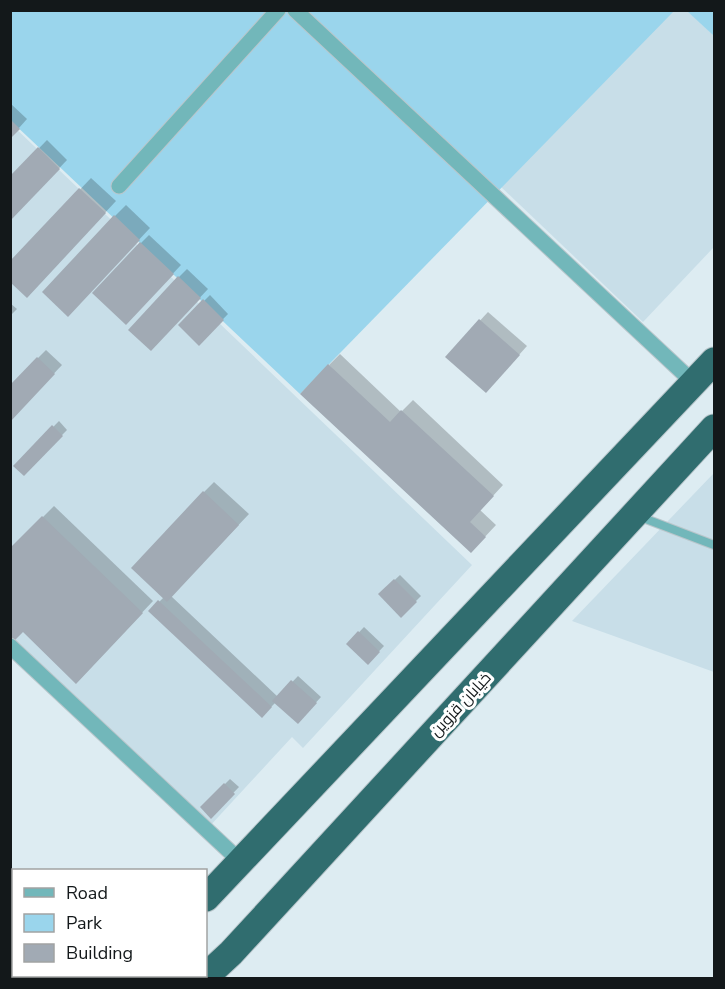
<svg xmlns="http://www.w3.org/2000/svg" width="725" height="989" font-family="'Nunito Sans',Cairo,sans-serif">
	<rect width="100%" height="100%" fill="#ddecf2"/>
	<!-- built -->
	<g fill="#c8dee8">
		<path d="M621,11h67l26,25v211l-71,75 -166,-158z"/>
		<path d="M10,123l462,442 -169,183 -11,-11 -83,90 -198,-185z"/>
		<path d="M714,473v199l-142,-51z"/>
	</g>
	<!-- green -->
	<g fill="#9ad5ec">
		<path d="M10,11h664l-374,383 -289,-273z"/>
		<path d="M687,11h27v25z"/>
	</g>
	<!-- shadow -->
	<g fill="#0003">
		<path d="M10,103l17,16 -17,19z"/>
		<path d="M47,140l20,20 -57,60v-42z"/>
		<path d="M91,178l25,23 -78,84 -28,-22z"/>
		<path d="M126,205l24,23 -71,76 36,-88z"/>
		<path d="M149,235l32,30 -47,50 7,-72z"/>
		<path d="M187,269l21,20 -49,52 20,-64z"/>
		<path d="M210,295l18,19 -29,30 -19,-19z"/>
		<path d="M10,303l7,6 -7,7z"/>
		<path d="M488,312l39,34 -33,37 -47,-27z"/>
		<path d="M46,350l16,15 -52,55 28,-62z"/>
		<path d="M340,354l61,58 12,-12 90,85 -23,25 16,15 -14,15 -153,-175z"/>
		<path d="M59,421l8,9 -43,44 -9,-8z"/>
		<path d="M214,482l35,32 -78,82 107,101 20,-21 23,21 -23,25 -22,-20 -14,14 -112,-105 14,-14 40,-105z"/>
		<path d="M54,506l99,95 -66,70 -64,-41 -13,-80z"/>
		<path d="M400,575l21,21 -20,20 -21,-22z"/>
		<path d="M364,627l20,19 -16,17 -20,-19z"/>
		<path d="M230,779l9,8 -28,29 -9,-9z"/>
	</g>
	<!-- building -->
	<g fill="#a1aab4">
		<path d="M10,119l10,10 -10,10z"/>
		<path d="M38,147l22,22 -50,52v-45z"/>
		<path d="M79,188l27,25 -79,85 -17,-16v-21z"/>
		<path d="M114,215l26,25 -72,77 -26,-25z"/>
		<path d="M140,242l34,32 -48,51 -34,-32z"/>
		<path d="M178,276l23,22 -50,53 -23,-21z"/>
		<path d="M203,299l21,21 -25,26 -21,-21z"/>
		<path d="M479,319l41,36 -34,38 -41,-36z"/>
		<path d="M37,357l18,17 -45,48v-37z"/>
		<path d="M328,364l62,58 11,-12 93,86 -24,26 16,15 -15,16 -171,-159z"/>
		<path d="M52,425l11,11 -39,40 -11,-10z"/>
		<path d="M203,491l36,34 -72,77 -36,-34z"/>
		<path d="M42,516l101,97 -67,71 -53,-52 -10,10 -3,-3v-91z"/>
		<path d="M394,579l23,23 -16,16 -23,-24z"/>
		<path d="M158,600l114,107 -10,11 -114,-107z"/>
		<path d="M358,631l22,21 -12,13 -22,-21z"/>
		<path d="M291,680l26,23 -19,21 -26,-23z"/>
		<path d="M224,783l11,11 -24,25 -11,-12z"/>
	</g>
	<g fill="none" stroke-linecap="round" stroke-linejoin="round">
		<!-- lane casing -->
		<g stroke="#b9c6cb" stroke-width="10">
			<path id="lane" d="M638,516l76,29"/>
		</g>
		<!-- street casing -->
		<g stroke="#b9c6cb" stroke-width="17">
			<g id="street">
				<path d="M295,10l399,373"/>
				<path d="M119,186l159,-176"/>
				<path d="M10,646l230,215"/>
			</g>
		</g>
		<!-- highway casing -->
		<g stroke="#b9c6cb" stroke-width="29">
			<g id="highway">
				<path d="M206,898l508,-537"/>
				<path d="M129,978l3,-2"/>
				<path d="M204,978l27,-25 483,-525"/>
			</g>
		</g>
		<!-- lane -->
		<use href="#lane" stroke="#72b7ba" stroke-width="8"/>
		<!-- street -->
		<use href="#street" stroke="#72b7ba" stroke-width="15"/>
		<!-- highway -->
		<use href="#highway" stroke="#306d6f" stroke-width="27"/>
	</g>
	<g text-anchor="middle" stroke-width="6" stroke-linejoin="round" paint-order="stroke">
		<!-- street labels -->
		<g font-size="16" fill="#13181a" stroke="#fff">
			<text transform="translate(460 704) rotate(-47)" y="6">خیابان قزوین</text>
		</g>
	</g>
	<!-- border -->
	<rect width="725" height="989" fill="none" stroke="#13181a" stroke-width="24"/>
	<!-- legend -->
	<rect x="12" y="869" width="195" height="108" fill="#ffffff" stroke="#a1a3a3" stroke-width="1.5"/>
	<rect x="24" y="888" width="30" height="9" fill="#72b7ba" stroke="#a1a3a3" stroke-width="1.5"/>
	<text x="66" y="899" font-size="18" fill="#13181a">Road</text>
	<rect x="24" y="914" width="30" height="18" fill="#9ad5ec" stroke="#a1a3a3" stroke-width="1.5"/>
	<text x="66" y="929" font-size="18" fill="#13181a">Park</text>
	<rect x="24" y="944" width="30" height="18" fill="#a1aab4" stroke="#a1a3a3" stroke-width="1.5"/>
	<text x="66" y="959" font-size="18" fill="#13181a">Building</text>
</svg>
